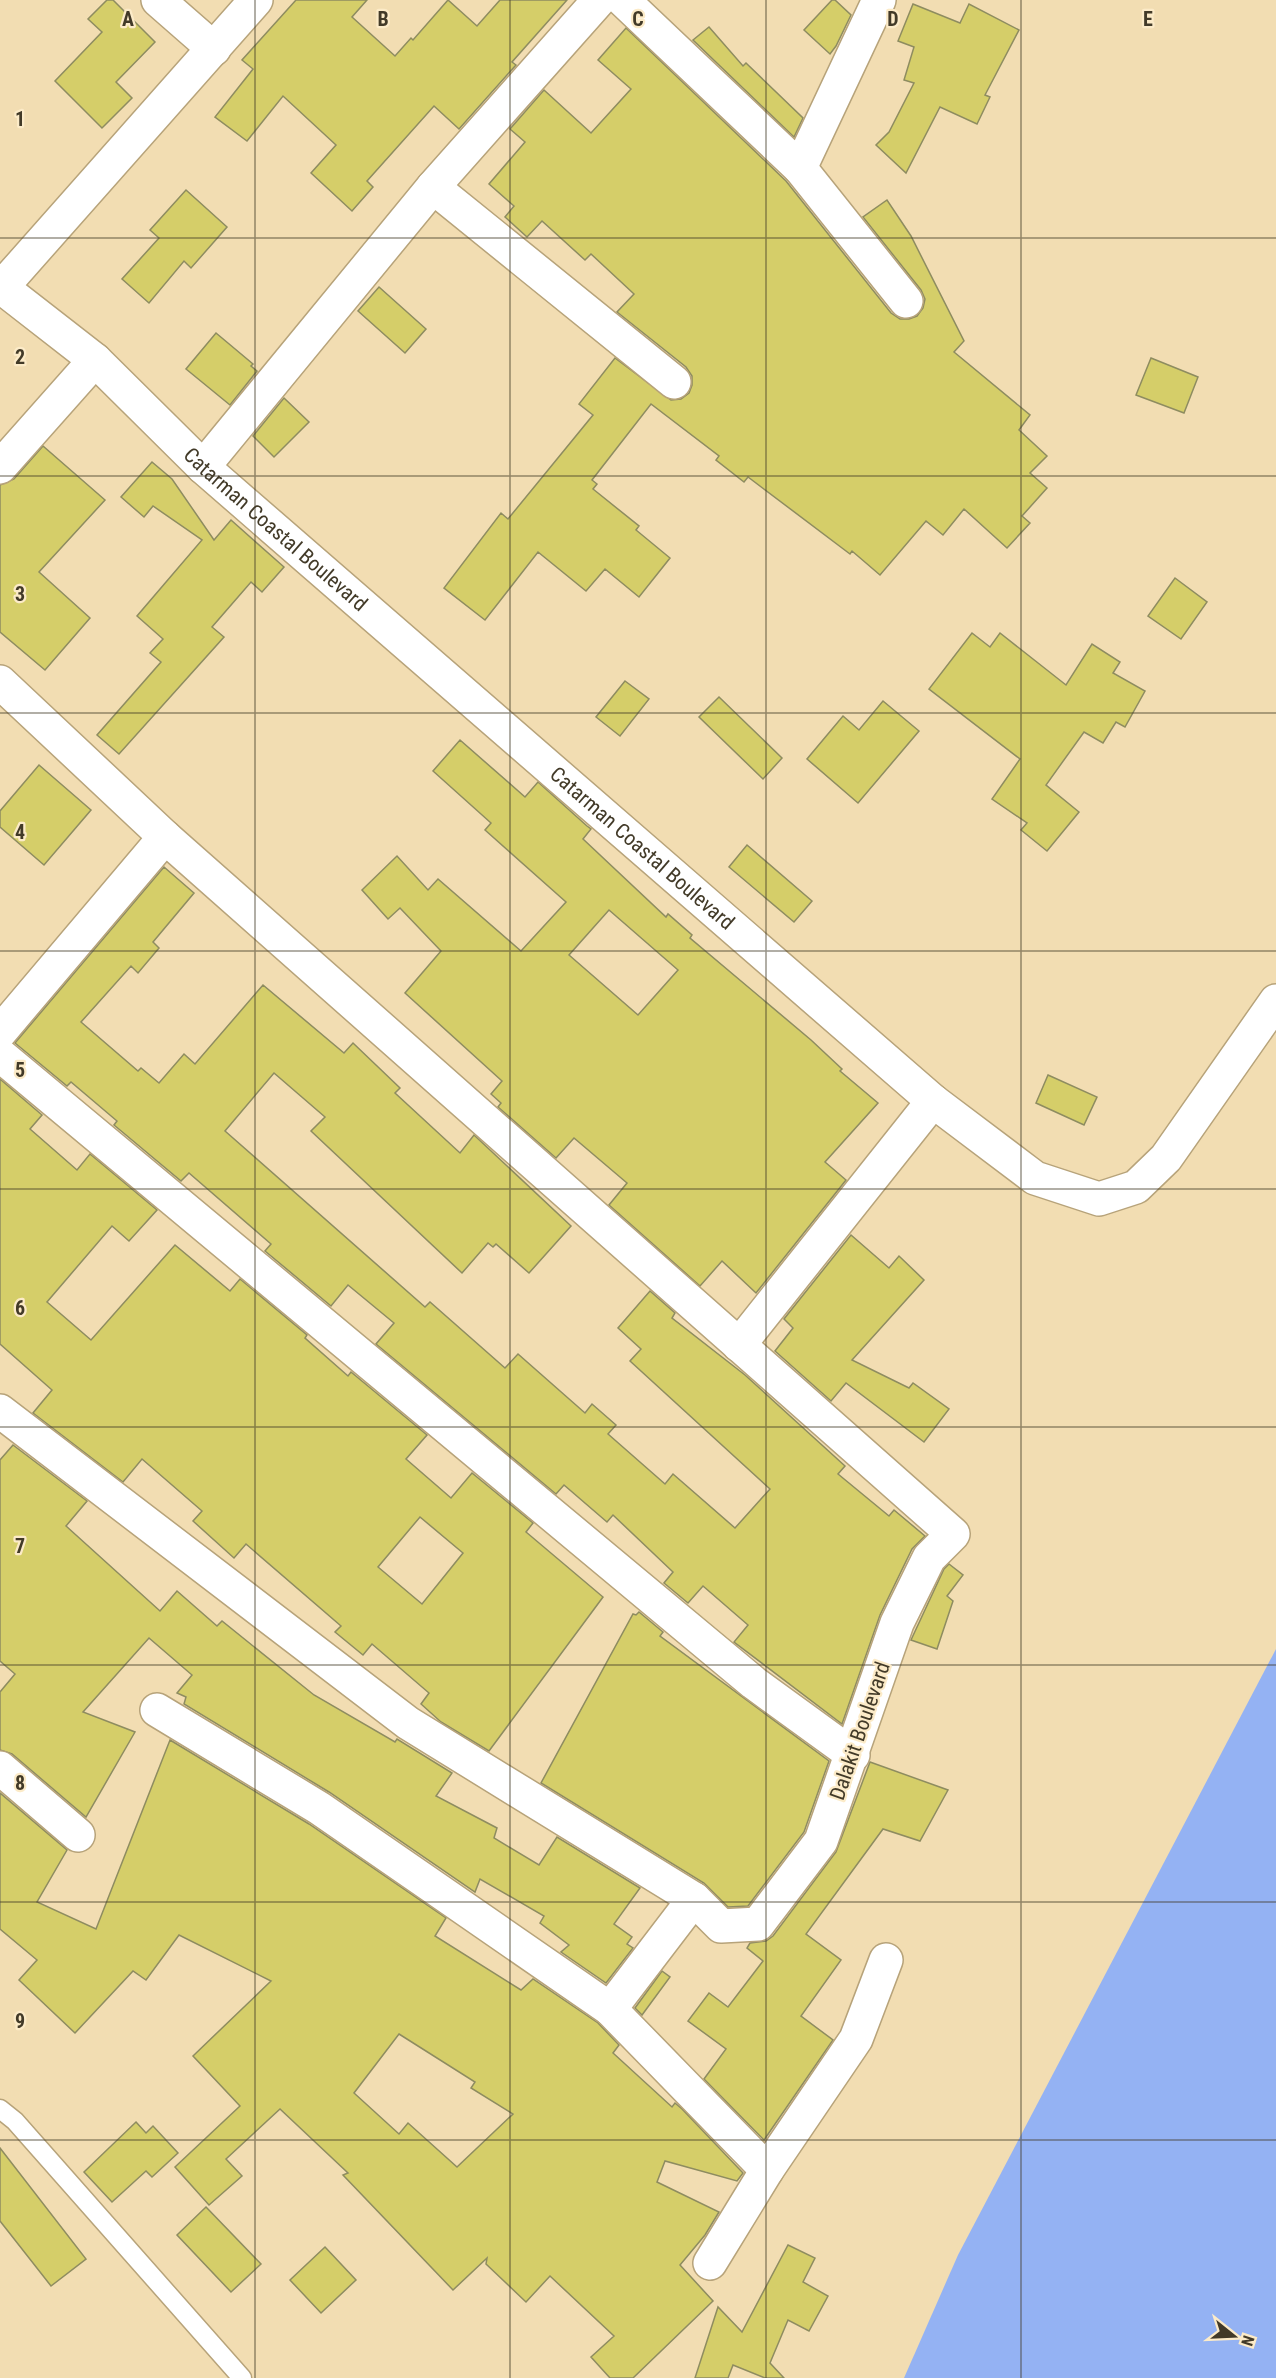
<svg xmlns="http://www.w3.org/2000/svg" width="1276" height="2378" font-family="'Roboto Condensed',sans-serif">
	<rect width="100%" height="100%" fill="#f2ddb2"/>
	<!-- water -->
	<path fill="#94b2f3" d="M1276,1649v729h-372l54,-123z"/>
	<!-- building -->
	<g fill="#d5ce69" stroke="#8e8c60" stroke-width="1.5" fill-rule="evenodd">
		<path d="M107,0h6l42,42 -39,40 16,16 -30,30 -47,-47 47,-49 -14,-13z"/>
		<path d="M296,0h71l-15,17 43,39 16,-18 2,2 35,-40 29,26 23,-26h67l-55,62 4,3 -57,64 -25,-23 -67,75 6,6 -21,24 -41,-38 25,-28 -53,-49 -36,45 -32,-24 38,-48 -11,-9z"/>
		<path d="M832,0h3l16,15 -15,31 -6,8 -26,-24z"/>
		<path d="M913,4l47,19 9,-19 50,26 -34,65 5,2 -13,27 -37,-17 -34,66 -30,-28 13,-13 25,-49 -10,-3 10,-33 -16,-6z"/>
		<path d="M709,27l34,39 3,-3 57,55 -9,19 -101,-97z"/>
		<path d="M626,28l160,153 105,132 9,6h9l8,-3 6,-8 2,-9 -4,-9 -58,-73 24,-17 24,36 53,105 -10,11 76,63 -11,15 28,26 -17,17 17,15 -25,28 8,7 -23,25 -43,-39 -21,26 -17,-14 -46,54 -28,-24 -2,3 -102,-77 -4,5 -28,-22 3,-4 -68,-52 -59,76 5,4 -4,5 46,37 -3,4 34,28 -31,39 -34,-28 -19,22 -48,-39 -53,68 -41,-32 57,-75 7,6 85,-104 -14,-11 36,-46 56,42 10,-1 8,-6 3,-8v-9l-6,-9 -69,-55 17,-18 -43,-40 -6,6 -43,-39 -15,16 -22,-20 9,-11 -25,-22 36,-42 -15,-13 34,-39 47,43 40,-44 -33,-29z"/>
		<path d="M186,190l41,37 -36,41 -7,-7 -35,42 -27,-24 37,-41 -9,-8z"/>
		<path d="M379,287l47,42 -21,24 -47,-42z"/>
		<path d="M216,333l37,31 -2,2 6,5 -27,34 -44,-36z"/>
		<path d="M1151,358l47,19 -14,36 -48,-18z"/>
		<path d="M284,398l25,24 -35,35 -21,-21z"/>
		<path d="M43,446l62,54 -66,72 51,46 -45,52 -45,-38v-147l14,-6z"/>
		<path d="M152,462l20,17 42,61 17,-20 53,47 -22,25 -11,-10 -39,45 12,10 -105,117 -22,-19 64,-73 -11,-9 13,-14 -26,-23 65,-76 -49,-34 -9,11 -23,-20z"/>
		<path d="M1175,578l32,24 -26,37 -33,-23z"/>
		<path d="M972,633l18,14 10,-14 66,52 26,-41 28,18 -7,11 32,18 -20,36 -9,-5 -13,21 -19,-11 -38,53 33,27 -32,39 -26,-21 6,-7 -35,-24 28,-40 -91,-70z"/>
		<path d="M625,681l24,18 -29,37 -24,-19z"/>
		<path d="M719,697l63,61 -19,21 -64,-62z"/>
		<path d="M883,701l36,30 -61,72 -51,-44 36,-43 16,14z"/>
		<path d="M460,740l65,57 13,-15 49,44 4,3 -8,10 83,78 2,-3 24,21 -2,3 121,102 31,29 -2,2 38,32 -53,59 21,18 -90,113 -34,-32 -22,25 -91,-81 18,-22 -53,-45 -18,20 -58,-51 3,-4 -10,-9 11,-13 -97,-88 36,-42 -41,-43 -12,11 -26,-29 35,-34 31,34 10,-11 83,72 45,-49 -81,-72 6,-7 -58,-52zM609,910l69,60 -40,45 -69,-60z"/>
		<path d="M39,765l52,45 -47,55 -44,-38v-16z"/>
		<path d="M747,845l65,56 -18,21 -65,-55z"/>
		<path d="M164,867l30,26 -41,49 6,6 -21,25 -7,-7 -50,56 57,49 3,-3 18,15 25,-29 11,10 68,-79 81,68 9,-10 47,45 -5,5 65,60 14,-18 97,91 -42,47 -33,-29 -3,3 -5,-4 -26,30 -151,-142 14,-14 -51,-44 -49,58 200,176 5,-5 75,66 13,-14 67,59 7,-9 24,21 -8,9 57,50 8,-10 62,54 35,-39 -140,-128 11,-12 -23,-21 32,-37 25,22 -3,5 73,57 100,91 -7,8 51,42 5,-6 31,26 -13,13 -32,66 -38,109 -108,-82 14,-17 -45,-39 -15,17 -24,-20 9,-11 -60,-57 -6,7 -43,-37 -8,9 -180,-150 18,-21 -46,-38 -17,21 -66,-55 6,-7 -82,-71 -8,8 -67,-56 3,-4 -46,-39 -4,4 -52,-43z"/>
		<path d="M1048,1075l49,22 -13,28 -48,-22z"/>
		<path d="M0,1079l42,36 -12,14 47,41 13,-16 67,56 -28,31 -17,-15 -65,76 44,38 84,-95 55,46 10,-12 67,56 -2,3 43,38 3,-4 76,63 -21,24 45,39 21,-25 61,50 -7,9 77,65 -114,154 -48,-29 -20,-18 8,-11 -57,-49 -9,11 -28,-23 6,-6 -95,-82 -12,14 -41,-37 9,-10 -60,-52 -19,23 -90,-69 19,-23 -52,-46zM420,1517l43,36 -41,51 -44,-37z"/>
		<path d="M851,1235l38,33 10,-12 25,24 -72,80 57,28 4,-5 36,26 -25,33 -78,-59 -15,18 -56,-50 18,-23 -9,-9z"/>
		<path d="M13,1445l74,56 -21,25 94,85 17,-20 40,35 5,-5 92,74 81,47 2,-3 55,34 -16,23 61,32 -3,10 45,27 18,-28 83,51 -26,36 18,13 -5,7 6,4 -27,35 -45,-31 8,-7 -29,-22 4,-7 -64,-37 -5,13 -146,-100 -145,-88 2,-7 -9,-4 15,-18 -43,-37 -66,74 52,20 -49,85 -74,-63 -12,-4v-58l15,-18 -15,-13v-201z"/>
		<path d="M949,1564l14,11 -16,21 6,5 -16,48 -26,-9 33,-71z"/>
		<path d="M639,1612l24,20 -3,4 169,125 -25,71 -56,74 -20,1 -24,-24 -163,-100 92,-169 3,1z"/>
		<path d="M170,1740l139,84 137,94 -11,18 86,54 12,-11 65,44 21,22 -6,8 59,54 3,-4 7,6 61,64 -6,8 -72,-20 -8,21 62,30 -14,23 -25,30 33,36 -80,77h-23l-19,-21 23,-21 -64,-60 -24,26 -40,-38 1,-6 -34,32 -110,-115 5,-2 -68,-64 -54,50 16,17 -33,29 -34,-38 65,-61 -47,-50 78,-75 -92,-46 -33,45 -13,-9 -58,62 -56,-53 18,-20 -37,-31v-136l67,57 -30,52 59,27zM399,2034l76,48 -4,6 42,26 -56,53 -49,-44 -9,11 -45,-41z"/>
		<path d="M870,1762l78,28 -28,51 -37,-12 -77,105 35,26 -40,56 32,24 -69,100 -60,-61 22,-30 -38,-28 21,-28 19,14 35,-46 -16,-13 3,-5 16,-2 7,-5 63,-84z"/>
		<path d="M662,1971l8,6 -28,38 -7,-7z"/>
		<path d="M136,2122l10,11 7,-7 25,27 -26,24 -6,-6 -34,31 -28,-30z"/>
		<path d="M0,2148l86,111 -35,27 -51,-65z"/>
		<path d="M206,2207l55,57 -30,28 -54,-57z"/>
		<path d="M788,2245l27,13 -12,24 25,14 -19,35 -21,-11 -18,43 14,15h-19l-32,-13 -5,13h-33l23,-71 24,25z"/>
		<path d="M325,2247l31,33 -35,33 -31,-33z"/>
	</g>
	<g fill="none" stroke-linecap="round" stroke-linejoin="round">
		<!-- lane casing -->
		<g stroke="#b7a37a" stroke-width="21">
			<path id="lane" d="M0,2109l15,12 227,257"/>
		</g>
		<!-- street casing -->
		<g stroke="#b7a37a" stroke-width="36">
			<g id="street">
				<path d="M158,0l56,49"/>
				<path d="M623,0l177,168 79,-168"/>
				<path d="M800,168l106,133"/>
				<path d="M433,187l241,195"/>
				<path id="s1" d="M0,286l95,74 108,107 730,634 102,77 64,21 37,-12 30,-29 110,-157"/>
				<path d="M2,287l254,-287"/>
				<path d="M0,467l95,-107"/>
				<path d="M203,467l230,-280 166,-187"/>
				<path d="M0,682l165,155 788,697 -24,24 -32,65 -76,218 -63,83 -37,2 -27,-27 -286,-176 -408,-312"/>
				<path d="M0,1032l165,-195"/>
				<path d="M0,1055l754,628 99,72"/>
				<path d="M739,1345l194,-244"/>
				<path d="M157,1710l162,98 291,201 84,-110"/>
				<path d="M0,1768l78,67"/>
				<path d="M610,2009l157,161"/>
				<path d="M710,2263l57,-93 89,-131 30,-79"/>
			</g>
		</g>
		<!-- lane -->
		<use href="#lane" stroke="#fff" stroke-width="18"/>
		<!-- street -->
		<use href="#street" stroke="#fff" stroke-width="33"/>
	</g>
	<!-- grid -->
	<path fill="none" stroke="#423a28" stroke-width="1.5" stroke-opacity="0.55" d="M255,0v2378M510,0v2378M766,0v2378M1021,0v2378M0,238h1276M0,476h1276M0,713h1276M0,951h1276M0,1189h1276M0,1427h1276M0,1665h1276M0,1902h1276M0,2140h1276"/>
	<g text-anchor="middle" stroke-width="4.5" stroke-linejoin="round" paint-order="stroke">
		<!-- street labels -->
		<g font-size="21" fill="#423a28" stroke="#fcebc8">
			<text dy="7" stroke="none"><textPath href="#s1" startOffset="368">Catarman Coastal Boulevard</textPath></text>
			<text dy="7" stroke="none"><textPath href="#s1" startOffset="854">Catarman Coastal Boulevard</textPath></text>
			<text transform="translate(860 1731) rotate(-71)" y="7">Dalakit Boulevard</text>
		</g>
	</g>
	<g font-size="20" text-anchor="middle" font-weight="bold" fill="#423a28" stroke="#fcebc8" stroke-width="4.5" stroke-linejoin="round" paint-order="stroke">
		<text x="128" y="26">A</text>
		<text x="383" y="26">B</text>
		<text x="638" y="26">C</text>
		<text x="893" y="26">D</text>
		<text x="1148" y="26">E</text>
		<text x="20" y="126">1</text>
		<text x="20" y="364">2</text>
		<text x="20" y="601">3</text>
		<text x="20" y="839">4</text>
		<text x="20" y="1077">5</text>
		<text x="20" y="1315">6</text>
		<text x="20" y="1553">7</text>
		<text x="20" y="1790">8</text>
		<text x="20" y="2028">9</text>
	</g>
	<!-- north arrow -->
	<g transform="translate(1234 2336) rotate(108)" stroke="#fcebc8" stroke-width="4.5" paint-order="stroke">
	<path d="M0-4.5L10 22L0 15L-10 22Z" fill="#423a28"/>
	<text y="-9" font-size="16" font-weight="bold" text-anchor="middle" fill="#423a28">N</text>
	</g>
</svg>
